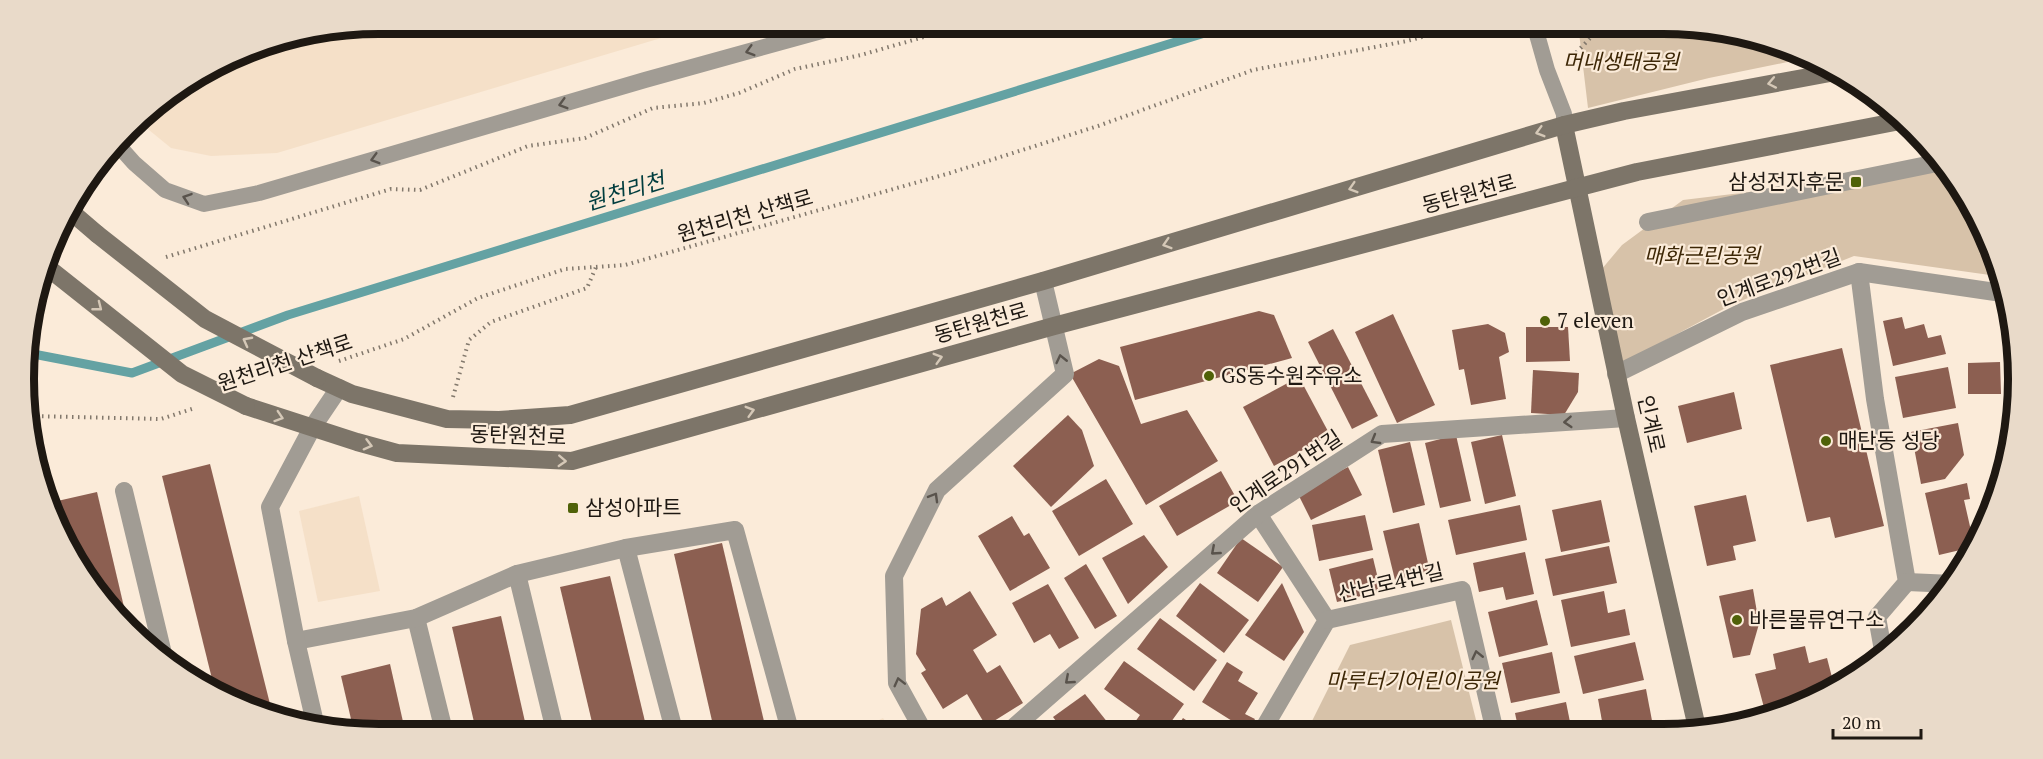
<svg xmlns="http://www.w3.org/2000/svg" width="2043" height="759" font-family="'PT Serif','Noto Sans KR',serif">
	<rect width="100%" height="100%" fill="#fbebd9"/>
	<!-- built -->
	<g fill="#f5e0c8">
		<path d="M380,24h328l-431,129 -66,3 -40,-8 -33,-27 7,-9 120,-69z"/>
		<path d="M359,496l21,95 -62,11 -19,-91z"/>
		<path d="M883,718l10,16h-41z"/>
	</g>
	<!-- park -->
	<g fill="#d7c2a9">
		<path d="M1578,24h86l92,12 46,23 -93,19 -121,30z"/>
		<path d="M1932,157l40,45 25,74 -143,-20 -121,48 -110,59 -22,-93 21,-25 61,-45 156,-19z"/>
		<path d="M1451,620l28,112 -173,1 44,-88z"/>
	</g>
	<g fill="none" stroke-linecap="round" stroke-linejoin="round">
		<!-- stream -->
		<path stroke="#64a2a3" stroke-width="9" d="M28,353l104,20 156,-58 946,-291"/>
	</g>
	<!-- building -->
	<g fill="#8c5f51">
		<path d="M1259,311l15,4 18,43 -157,42 -15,-53z"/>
		<path d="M1393,314l42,91 -38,18 -42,-91z"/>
		<path d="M1902,317l3,12 19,-5 4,14 13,-3 5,19 -53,12 -10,-45z"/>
		<path d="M1488,324l17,9 4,19 -10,5 7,42 -35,6 -7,-36 -5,1 -7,-40z"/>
		<path d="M1526,327h42l2,34 -44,1z"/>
		<path d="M1333,329l45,87 -26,13 -44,-87z"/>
		<path d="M1842,348l42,178 -49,12 -5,-21 -23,5 -37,-157z"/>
		<path d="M1099,359l20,7 22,58 46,-14 31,51 -72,44 -76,-131z"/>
		<path d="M2000,362l1,32h-33v-31z"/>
		<path d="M1948,367l8,41 -53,10 -8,-41z"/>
		<path d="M1533,370l46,3 -1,19 -14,23 -33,-2z"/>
		<path d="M1299,377l31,58 -56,31 -31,-59z"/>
		<path d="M1734,392l8,37 -55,14 -9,-37z"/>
		<path d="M1068,415l14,15 12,36 -43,41 -38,-41z"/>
		<path d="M1958,423l6,32 -19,24 -24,5 -10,-52z"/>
		<path d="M1456,435l15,66 -31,7 -15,-65z"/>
		<path d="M1502,435l14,61 -31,8 -14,-62z"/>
		<path d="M1410,442l15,63 -32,8 -15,-63z"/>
		<path d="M210,464l63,252 -59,-29 -52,-211z"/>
		<path d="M1348,467l14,28 -51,25 -14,-28z"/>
		<path d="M1221,471l17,30 -61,35 -18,-30z"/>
		<path d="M1106,479l27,45 -54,32 -27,-45z"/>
		<path d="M1967,483l3,16 -6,1 10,44 -1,3 -34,8 -14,-62z"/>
		<path d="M97,492l31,132 -44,-47 -31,-75z"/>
		<path d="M1746,495l10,46 -23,5 3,14 -29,6 -13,-60z"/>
		<path d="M1601,500l9,42 -49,10 -9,-42z"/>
		<path d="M1520,505l7,35 -71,15 -8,-35z"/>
		<path d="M1365,515l8,35 -54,11 -7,-36z"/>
		<path d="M1012,516l12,20 5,-3 21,35 -40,23 -32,-55z"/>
		<path d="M1419,523l11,49 -35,8 -12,-49z"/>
		<path d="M1144,535l24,32 -40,37 -26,-46z"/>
		<path d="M1241,538l42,29 -25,35 -41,-29z"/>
		<path d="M722,543l45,191h-52l-41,-180z"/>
		<path d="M1609,546l8,37 -64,13 -8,-37z"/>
		<path d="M1525,552l9,42 -28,6 -3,-13 -24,5 -6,-29z"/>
		<path d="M1373,558l8,33 -44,11 -8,-33z"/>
		<path d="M1086,564l31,52 -22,13 -31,-51z"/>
		<path d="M610,576l38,158 -53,1 -35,-148z"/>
		<path d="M1200,583l49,37 -25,33 -48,-37z"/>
		<path d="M1282,583l22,49 -20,29 -39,-26z"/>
		<path d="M1048,584l31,54 -20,11 -9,-15 -16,9 -22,-40z"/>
		<path d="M1753,589l6,35 -9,31 -17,3 -14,-62z"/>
		<path d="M970,591l27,44 -24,15 14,23 13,-8 23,38 -37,23 -19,-32 -24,15 -22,-36 5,-3 -10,-16 5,-45 21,-12 4,9z"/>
		<path d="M1604,591l4,22 17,-4 5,26 -59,12 -10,-47z"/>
		<path d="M1537,600l11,45 -49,12 -11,-45z"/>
		<path d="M501,616l27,119h-51l-25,-108z"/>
		<path d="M1160,618l57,42 -23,31 -57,-42z"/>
		<path d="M1635,642l9,38 -61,14 -9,-38z"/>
		<path d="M1805,646l4,17 18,-5 8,31 -15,9 -54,17 -11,-41 21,-5 -3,-15z"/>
		<path d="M1552,652l8,41 -49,10 -9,-40z"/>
		<path d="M1124,661l60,43 -21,29h-36l13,-18 -36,-26z"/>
		<path d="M1227,662l16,10 -5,9 20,12 -13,21 10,5 -7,12 -46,-29z"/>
		<path d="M390,664l16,71h-26l-26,-3 -13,-56z"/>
		<path d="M1646,689l7,37 -33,6h-16l-6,-33z"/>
		<path d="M1085,694l31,39h-51l-12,-16z"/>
		<path d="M1566,702l6,30h-53l-4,-19z"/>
		<path d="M1183,718l22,15h-32z"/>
	</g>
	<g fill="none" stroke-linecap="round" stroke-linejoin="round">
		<!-- path -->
		<g stroke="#82786c" stroke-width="4" stroke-dasharray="1.5 4.5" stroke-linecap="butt">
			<path d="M1568,61l33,-34 9,-3"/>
			<path d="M166,257l225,-68 29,1 108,-44 57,-8 68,-30 51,-5 35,-10 56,-24 66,-14 108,-31"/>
			<path d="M339,361l65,-22 74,-41 87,-29 60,-4 325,-92 148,-47 155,-56 154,-29 64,-17"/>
			<path d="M453,397l16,-57 22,-18 96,-34 9,-21"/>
			<path d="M30,416l131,3 34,-11"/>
		</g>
		<!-- lane -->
		<g stroke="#a19c94" stroke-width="16">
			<path d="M1534,24l13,46 17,44v11"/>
			<path d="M118,145l16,18 31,27 39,14 55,-11 386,-113 202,-56"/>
		</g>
		<!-- street -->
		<g stroke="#a19c94" stroke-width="18">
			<path d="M1648,222l289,-59"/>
			<path d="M1859,272l16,127 32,183 -30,35 7,39"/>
			<path d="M1616,374l126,-62 117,-40 143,21"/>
			<path d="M124,491l41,171"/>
			<path d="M1258,514l69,106 -66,113"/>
			<path d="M626,548l49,186"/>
			<path d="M517,574l39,161"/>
			<path d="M1907,582l46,2"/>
			<path d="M416,618l29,117"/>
			<path d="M1327,620l135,-30 33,142"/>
			<path d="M296,641l120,-23 101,-44 109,-26 109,-18 56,204"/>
			<path d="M316,727l-20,-86 -26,-134 42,-79 27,-40"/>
			<path d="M925,734l-28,-51 -3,-107 43,-86 128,-116 -22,-93"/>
			<path d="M1006,734l252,-220 124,-80 244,-16"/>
		</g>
		<!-- secondary -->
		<g stroke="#7d7569" stroke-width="18">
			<path d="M1564,125l62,293 72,314"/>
			<path d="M69,210l28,24"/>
			<path d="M317,378l35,16 95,25 52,1 71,-5 473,-134 521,-156 60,-14 206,-38"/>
			<path d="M246,406l111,36 40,11 175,8 482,-135 522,-138 61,-16 263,-51"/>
		</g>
		<!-- secondary-bridge -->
		<g stroke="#7d7569" stroke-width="18">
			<path d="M97,234l108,85 112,59"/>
			<path d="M52,271l130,103 64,32"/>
		</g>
	</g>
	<!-- one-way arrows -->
	<defs><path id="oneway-chevron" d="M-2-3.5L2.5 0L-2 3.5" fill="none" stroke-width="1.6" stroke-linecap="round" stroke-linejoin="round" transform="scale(1.5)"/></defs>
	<g stroke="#59534c">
		<use href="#oneway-chevron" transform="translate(750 51) rotate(164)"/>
		<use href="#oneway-chevron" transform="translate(563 104) rotate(164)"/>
		<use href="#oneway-chevron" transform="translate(375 159) rotate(164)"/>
		<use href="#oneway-chevron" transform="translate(187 198) rotate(-161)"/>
		<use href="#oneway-chevron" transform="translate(1061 359) rotate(-103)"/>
		<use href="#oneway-chevron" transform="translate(1568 422) rotate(176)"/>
		<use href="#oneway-chevron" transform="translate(1375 440) rotate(150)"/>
		<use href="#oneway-chevron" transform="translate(934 497) rotate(-60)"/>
		<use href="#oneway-chevron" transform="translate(1215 551) rotate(139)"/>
		<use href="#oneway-chevron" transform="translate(1477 655) rotate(-103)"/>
		<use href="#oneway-chevron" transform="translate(1069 680) rotate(139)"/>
		<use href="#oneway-chevron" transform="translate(899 682) rotate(-104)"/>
	</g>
	<g stroke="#d5c8b7">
		<use href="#oneway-chevron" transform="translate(1772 83) rotate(169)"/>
		<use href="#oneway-chevron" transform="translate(1540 132) rotate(164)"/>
		<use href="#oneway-chevron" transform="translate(1353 188) rotate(163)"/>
		<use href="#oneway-chevron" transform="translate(1167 244) rotate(163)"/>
		<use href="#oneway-chevron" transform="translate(98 307) rotate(38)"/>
		<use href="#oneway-chevron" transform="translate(247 341) rotate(-152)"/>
		<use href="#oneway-chevron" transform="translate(938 358) rotate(-16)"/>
		<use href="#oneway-chevron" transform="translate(750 411) rotate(-16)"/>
		<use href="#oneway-chevron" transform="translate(279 417) rotate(18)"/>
		<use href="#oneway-chevron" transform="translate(368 445) rotate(15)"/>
		<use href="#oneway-chevron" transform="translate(562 461) rotate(3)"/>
	</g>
	<!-- markers -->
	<g fill="#4f6108" stroke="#fbebd9" stroke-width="2">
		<rect x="1850" y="176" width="12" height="12" rx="3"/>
		<circle cx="1545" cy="321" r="6"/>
		<circle cx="1209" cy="376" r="6"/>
		<circle cx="1826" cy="441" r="6"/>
		<rect x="567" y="502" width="12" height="12" rx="3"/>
		<circle cx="1737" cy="620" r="6"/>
	</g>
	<g text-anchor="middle" stroke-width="4.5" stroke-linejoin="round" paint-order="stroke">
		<!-- park labels -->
		<g font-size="21" font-style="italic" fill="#3d2706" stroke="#fbebd9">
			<text x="1621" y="69">머내생태공원</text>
			<text x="1702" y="263">매화근린공원</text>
			<text x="1413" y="688">마루터기어린이공원</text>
		</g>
		<!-- poi labels -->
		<g font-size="21" fill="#1e1812" stroke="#fbebd9" text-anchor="start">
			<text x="1844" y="189" text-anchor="end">삼성전자후문</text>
			<text x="1557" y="328">7 eleven</text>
			<text x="1221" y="383">GS동수원주유소</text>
			<text x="1838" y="448">매탄동 성당</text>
			<text x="585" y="515">삼성아파트</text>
			<text x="1749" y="627">바른물류연구소</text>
		</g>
		<!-- street labels -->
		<g font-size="21" fill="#1e1812" stroke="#fbebd9">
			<text transform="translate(1469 194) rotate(-15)" y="7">동탄원천로</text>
			<text transform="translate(745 216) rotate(-16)" y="7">원천리천 산책로</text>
			<text transform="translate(1779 278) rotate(-20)" y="7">인계로292번길</text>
			<text transform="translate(981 323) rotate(-16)" y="7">동탄원천로</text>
			<text transform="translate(285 363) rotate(-18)" y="7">원천리천 산책로</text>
			<text transform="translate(1651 424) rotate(77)" y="7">인계로</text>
			<text transform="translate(518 436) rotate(2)" y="7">동탄원천로</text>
			<text transform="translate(1286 472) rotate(-34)" y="7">인계로291번길</text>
			<text transform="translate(1391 583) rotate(-13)" y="7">산남로4번길</text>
		</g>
		<!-- water labels -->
		<g font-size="22" font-style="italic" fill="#003d3e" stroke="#fbebd9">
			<text transform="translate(625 191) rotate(-17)" y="8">원천리천</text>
		</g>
	</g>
	<!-- crop -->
	<path d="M0 0H2043V759H0ZM379 34H1663A345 345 0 0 1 2008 379V379A345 345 0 0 1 1663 724H379A345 345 0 0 1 34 379V379A345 345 0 0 1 379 34Z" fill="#e9dac9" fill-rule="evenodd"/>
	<path fill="none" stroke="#1e1812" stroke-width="8" d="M379 34H1663A345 345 0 0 1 2008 379V379A345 345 0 0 1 1663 724H379A345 345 0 0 1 34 379V379A345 345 0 0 1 379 34Z"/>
	<!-- scale -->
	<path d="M1833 729v9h88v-9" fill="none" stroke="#1e1812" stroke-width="3"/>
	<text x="1842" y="729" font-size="18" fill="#1e1812" stroke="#fbebd9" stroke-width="4.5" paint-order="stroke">20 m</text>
</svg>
